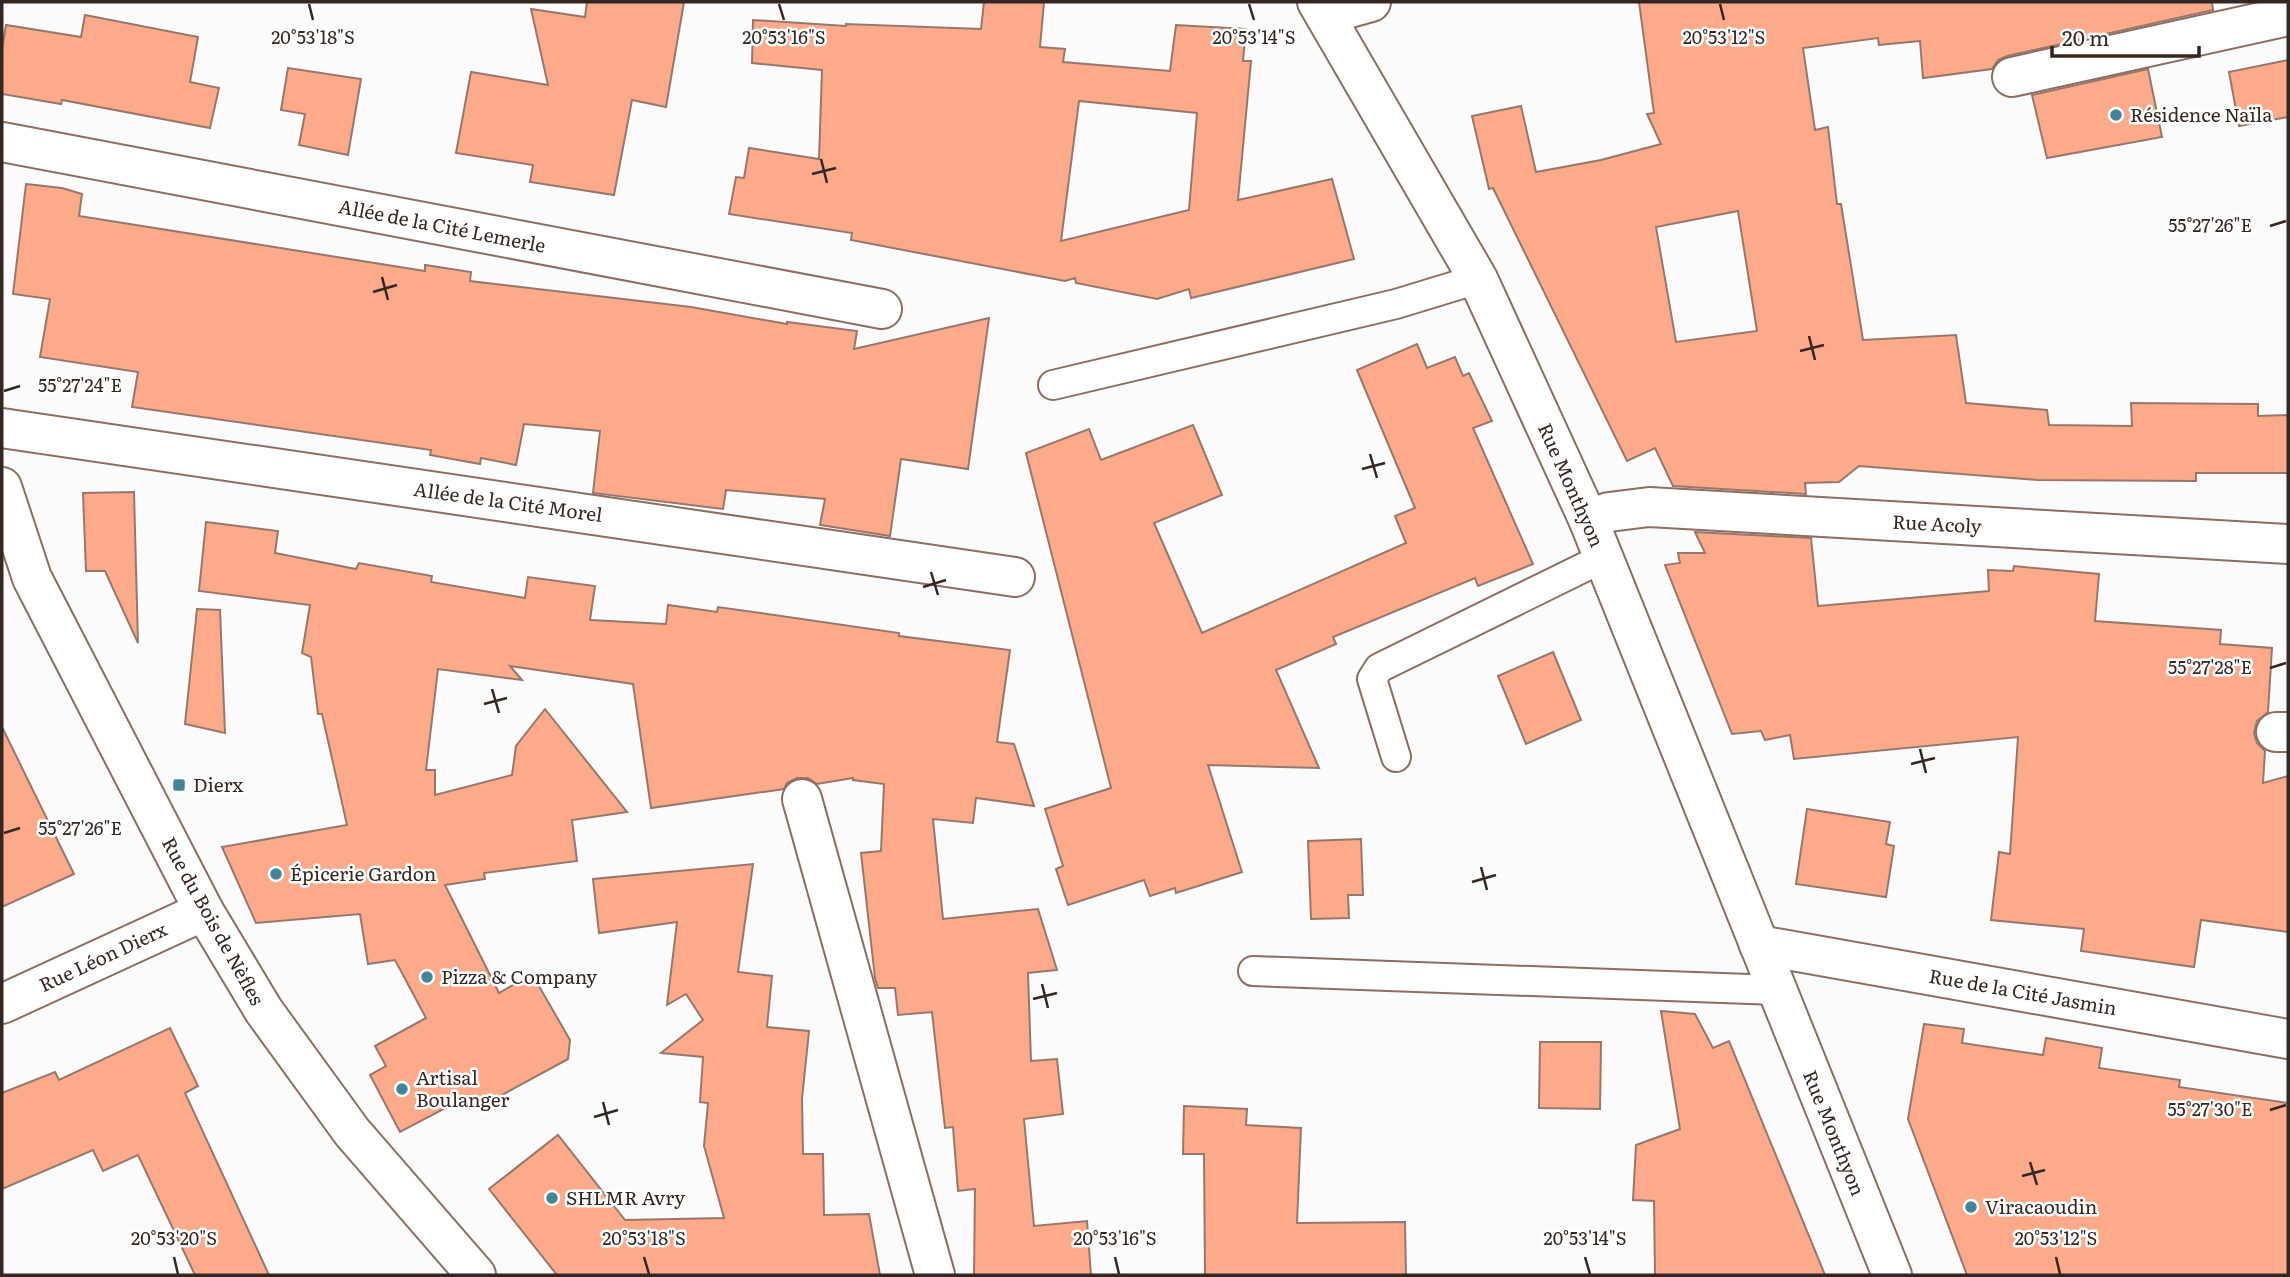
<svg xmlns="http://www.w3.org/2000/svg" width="2290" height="1277" font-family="Literata,serif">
	<rect width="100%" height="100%" fill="#fbfbfb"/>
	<!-- building -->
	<g fill="#fdaa8a" stroke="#97776b" stroke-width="2" fill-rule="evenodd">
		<path d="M587,2h97l-18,105 -34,-7 -18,95 -84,-13 3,-17 -77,-12 15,-81 77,13 -17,-76 54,8z"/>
		<path d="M984,2h60l-4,45 25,2 -2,13 107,9 6,-46 70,4 -3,32h8l-13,139 94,-21 22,80 -163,39 -2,-9 -32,10 -81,-16 -1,-5 -10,3 -214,-41 1,-7 -123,-19 7,-37 8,1 5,-30 70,11 3,-89 -70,-7 1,-43 93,6v-2l135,5zM1079,101l118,12 -8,97 -128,31z"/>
		<path d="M1639,2h573l1,8 -206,46 -9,4 -6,9 -69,9 -3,-37 -41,4 -1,-7 -75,10 12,82 13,-3 9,77h4l22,136 93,-5 10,68 81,7 2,15 83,1 -1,-23 127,1v12l30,-1v58h-92v8l-159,-1 -178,-14 -20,16 -34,1 1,11 -133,-8 -18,-38 -28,13 -134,-273 -4,1 -17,-73 49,-10 15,66 65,-12 60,-16 -14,-30 7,-1zM1738,211l19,120 -81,11 -20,-115z"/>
		<path d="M85,15l113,22 -8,45 29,6 -9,40 -148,-28 -1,4 -59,-10v-45l4,-24 75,12z"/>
		<path d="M2288,60v57l-49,9 -10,-54z"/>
		<path d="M288,68l73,11 -13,76 -49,-10 6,-31 -24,-4z"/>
		<path d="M2148,69l14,68 -115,21 -15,-63z"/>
		<path d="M26,184l36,4 20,6 -3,22 346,55v-6l46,7 -1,9 221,26 96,17v-2l70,9 -3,18 135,-31 -21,151 -67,-10 -11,77 -70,-11 5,-26 -99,-9 -3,19 -130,-16 7,-62 -76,-7 -8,41 -35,-7 -1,6 -50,-9 1,-5 -299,-43 6,-35 -98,-15 10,-58 -37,-5z"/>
		<path d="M1417,344l10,24 28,-11 8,19 6,-3 23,48 -19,7 60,136 -55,22 -3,-8 -142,59 3,7 -60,26 43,98 -111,-3 34,107 -66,21 -1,-5 -25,8 -6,-16 -76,25 -12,-36 7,-3 -18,-57 66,-21 -85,-335 63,-24 12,31 92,-35 29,70 -68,28 48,110 204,-90 -11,-27 20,-8 -58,-138z"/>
		<path d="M134,492l4,151 -33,-72h-19l-3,-78z"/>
		<path d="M206,522l72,9 -3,22 81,16 3,-6 73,13 -1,6 94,16 3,-21 67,9 -5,34 76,4 2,-19 49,7 1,-5 181,26v3l111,14 -13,92 17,2 20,62 -58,-8 -3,25 -40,-4 10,100 95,-10 19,61 -29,3 3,88 26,-2 6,55 -39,5 10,107 53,-5 4,54h-117l1,-86 -17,2 -5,-64 -8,1 -13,-116 -34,3 -3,-27h-17l-3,-10 -14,-125 20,-2 3,-67 -31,-4v-2l-36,6 -9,-6h-11l-10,5 -3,6 -133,19 -18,-124 -123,-18 12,14 -84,-11 -12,101h9v25l77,-20 4,-29 29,-37 82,103 -55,8 5,41 -93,12 1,6 -40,6 54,108 33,-19 38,66 -2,19 -90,49 -8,-13 -70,37 -30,-57 16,-9 -11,-20 51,-28 -31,-58 -27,4 -8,-50 -104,9 -34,-76 125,-22 -25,-111h-4l-7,-57 -9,-4 8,-48 -111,-14z"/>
		<path d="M1695,532l116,6 7,68 171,-15 -1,-21 25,1 1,-5 85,8 -4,47 126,9 -1,14 52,4 -4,64 -11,9 -3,12 3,10 8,8 -2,32 25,-7v156l-87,-12 -7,47 -113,-16 3,-22 -93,-9 8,-68 11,2 8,-117 -224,22 -4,-24 -25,5 -4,-9 -29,3 -67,-169 15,-2 -2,-10h27z"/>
		<path d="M197,609l23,1 5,123 -40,-9z"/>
		<path d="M1553,652l28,68 -55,24 -28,-68z"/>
		<path d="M2,727l72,147 -72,33z"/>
		<path d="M1807,809l83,13 -4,22 8,2 -8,51 -90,-13z"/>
		<path d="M1361,839l2,56h-15l1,23 -38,1 -3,-78z"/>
		<path d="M753,864l-15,108 34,4 -5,51 42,4 -7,68 1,55h20l1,61 45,-1 11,61h-323l-68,-86 69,-54 67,85 99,-2 -20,-72 4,-43 -8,-1 3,-45 -42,-4 42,-33 -17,-26 -19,11 10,-83 -78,11 -6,-54z"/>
		<path d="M1661,1011l34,3 18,34 16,-7 96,234h-170l-1,-74 -21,-1 3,-55 44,-16z"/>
		<path d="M1924,1024l40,5 -2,14 81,12 3,-17 56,10 -3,20 81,12 -1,7 109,16v172h-321l-59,-156z"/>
		<path d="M170,1028l28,58 -13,7 84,182h-74l-57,-120 -35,16 -10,-21 -91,39v-96l53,-21 4,8z"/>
		<path d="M1540,1042h61l-1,67 -61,-1z"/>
		<path d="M1184,1106l63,3 -1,16 55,3 -4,95 108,-1 1,53h-201l-1,-121h-21z"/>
	</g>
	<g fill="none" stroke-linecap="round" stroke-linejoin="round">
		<!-- lane casing -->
		<g stroke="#8c6d61" stroke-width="32">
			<g id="lane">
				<path d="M1053,385l343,-81 82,-25"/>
				<path d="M1396,757l-24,-78 7,-11 224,-110"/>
				<path d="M1253,971l524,19"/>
			</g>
		</g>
		<!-- street casing -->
		<g stroke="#8c6d61" stroke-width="42">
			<g id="street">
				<path d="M1325,15l46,-13"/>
				<path d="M2012,77l276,-61"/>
				<path d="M2,142l880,167"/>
				<path d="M2,428l1013,149"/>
				<path d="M1588,519l21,-7 40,-5 639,37"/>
				<path d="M2276,732h12"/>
				<path d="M802,799l133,476"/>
				<path d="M1759,945l529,94"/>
				<path d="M2,1004l202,-93"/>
			</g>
		</g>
		<!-- secondary casing -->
		<g stroke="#8c6d61" stroke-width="42">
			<g id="secondary">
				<path d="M1317,2l161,277 110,240 304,756"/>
				<path d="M2,487l30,91 172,333 60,100 88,121 124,143"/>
			</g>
		</g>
		<!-- lane -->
		<use href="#lane" stroke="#fff" stroke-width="28"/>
		<!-- street -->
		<use href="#street" stroke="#fff" stroke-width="38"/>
		<!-- secondary -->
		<use href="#secondary" stroke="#fff" stroke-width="38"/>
	</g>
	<!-- ticks -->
	<path fill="none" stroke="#342722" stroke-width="2.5" d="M309,4l4,16M779,4l5,16M1249,4l5,16M1720,4l4,16M821,159l6,24M812,174l24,-6M2270,226l16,-5M382,277l6,23M373,292l24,-7M1809,336l6,24M1800,351l24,-6M4,391l16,-5M1370,454l7,24M1362,469l23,-6M931,572l7,23M923,587l23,-7M2270,668l16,-5M492,689l7,24M484,704l23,-6M1920,749l6,24M1911,764l24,-6M4,833l16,-5M1481,867l6,23M1472,882l24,-7M1042,984l6,24M1033,999l24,-6M603,1102l6,23M2270,1110l16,-5M594,1117l24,-7M2030,1162l7,23M2022,1176l23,-6M174,1257l4,17M644,1257l5,17M1115,1257l4,17M1585,1257l5,17M2056,1257l4,17"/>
	<!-- markers -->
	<g fill="#448498" stroke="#fff" stroke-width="2.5">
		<circle cx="2116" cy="115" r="7"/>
		<rect x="172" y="778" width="14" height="14" rx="3.5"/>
		<circle cx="276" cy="874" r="7"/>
		<circle cx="427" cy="977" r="7"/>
		<circle cx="402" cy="1089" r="7"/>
		<circle cx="552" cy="1198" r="7"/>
		<circle cx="1971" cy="1207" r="7"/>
	</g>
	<g text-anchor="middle" stroke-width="5" stroke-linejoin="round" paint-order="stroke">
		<!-- poi labels -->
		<g font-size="19" fill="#342722" stroke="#fff" text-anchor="start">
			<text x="2130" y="122">Résidence Naïla</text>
			<text x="193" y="792">Dierx</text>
			<text x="290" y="881">Épicerie Gardon</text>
			<text x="441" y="984">Pizza &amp; Company</text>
			<text x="416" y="1085">Artisal<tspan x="416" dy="22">Boulanger</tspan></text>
			<text x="566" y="1205">SHLMR Avry</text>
			<text x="1985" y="1214">Viracaoudin</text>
		</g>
		<!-- street labels -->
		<g font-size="19" fill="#342722" stroke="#fff">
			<text transform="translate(442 226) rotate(11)" y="7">Allée de la Cité Lemerle</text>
			<text transform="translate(1571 485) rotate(66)" y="7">Rue Monthyon</text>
			<text transform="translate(508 502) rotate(8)" y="7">Allée de la Cité Morel</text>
			<text transform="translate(1937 524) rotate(3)" y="7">Rue Acoly</text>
			<text transform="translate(213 921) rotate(61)" y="7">Rue du Bois de Nèfles</text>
			<text transform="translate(103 957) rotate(-25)" y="7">Rue Léon Dierx</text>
			<text transform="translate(2023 992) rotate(10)" y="7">Rue de la Cité Jasmin</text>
			<text transform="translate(1834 1133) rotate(68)" y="7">Rue Monthyon</text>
		</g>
	</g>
	<g font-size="18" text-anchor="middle" fill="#342722" stroke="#fff" stroke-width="5" stroke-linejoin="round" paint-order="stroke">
		<text x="313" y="44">20°53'18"S</text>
		<text x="784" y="44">20°53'16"S</text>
		<text x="1254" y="44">20°53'14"S</text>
		<text x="1724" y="44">20°53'12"S</text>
		<text x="2210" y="232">55°27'26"E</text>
		<text x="80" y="392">55°27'24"E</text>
		<text x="2210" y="674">55°27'28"E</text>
		<text x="80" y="835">55°27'26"E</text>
		<text x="2210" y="1116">55°27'30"E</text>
		<text x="174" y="1245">20°53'20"S</text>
		<text x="644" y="1245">20°53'18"S</text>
		<text x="1115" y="1245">20°53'16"S</text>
		<text x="1585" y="1245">20°53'14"S</text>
		<text x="2056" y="1245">20°53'12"S</text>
	</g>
	<!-- border -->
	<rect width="2290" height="1277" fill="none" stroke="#342722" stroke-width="7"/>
	<!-- scale -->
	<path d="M2052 46v10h147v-10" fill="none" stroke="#342722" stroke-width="3.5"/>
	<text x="2062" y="46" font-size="21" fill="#342722" stroke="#ffffff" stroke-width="5" paint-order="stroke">20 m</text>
</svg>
